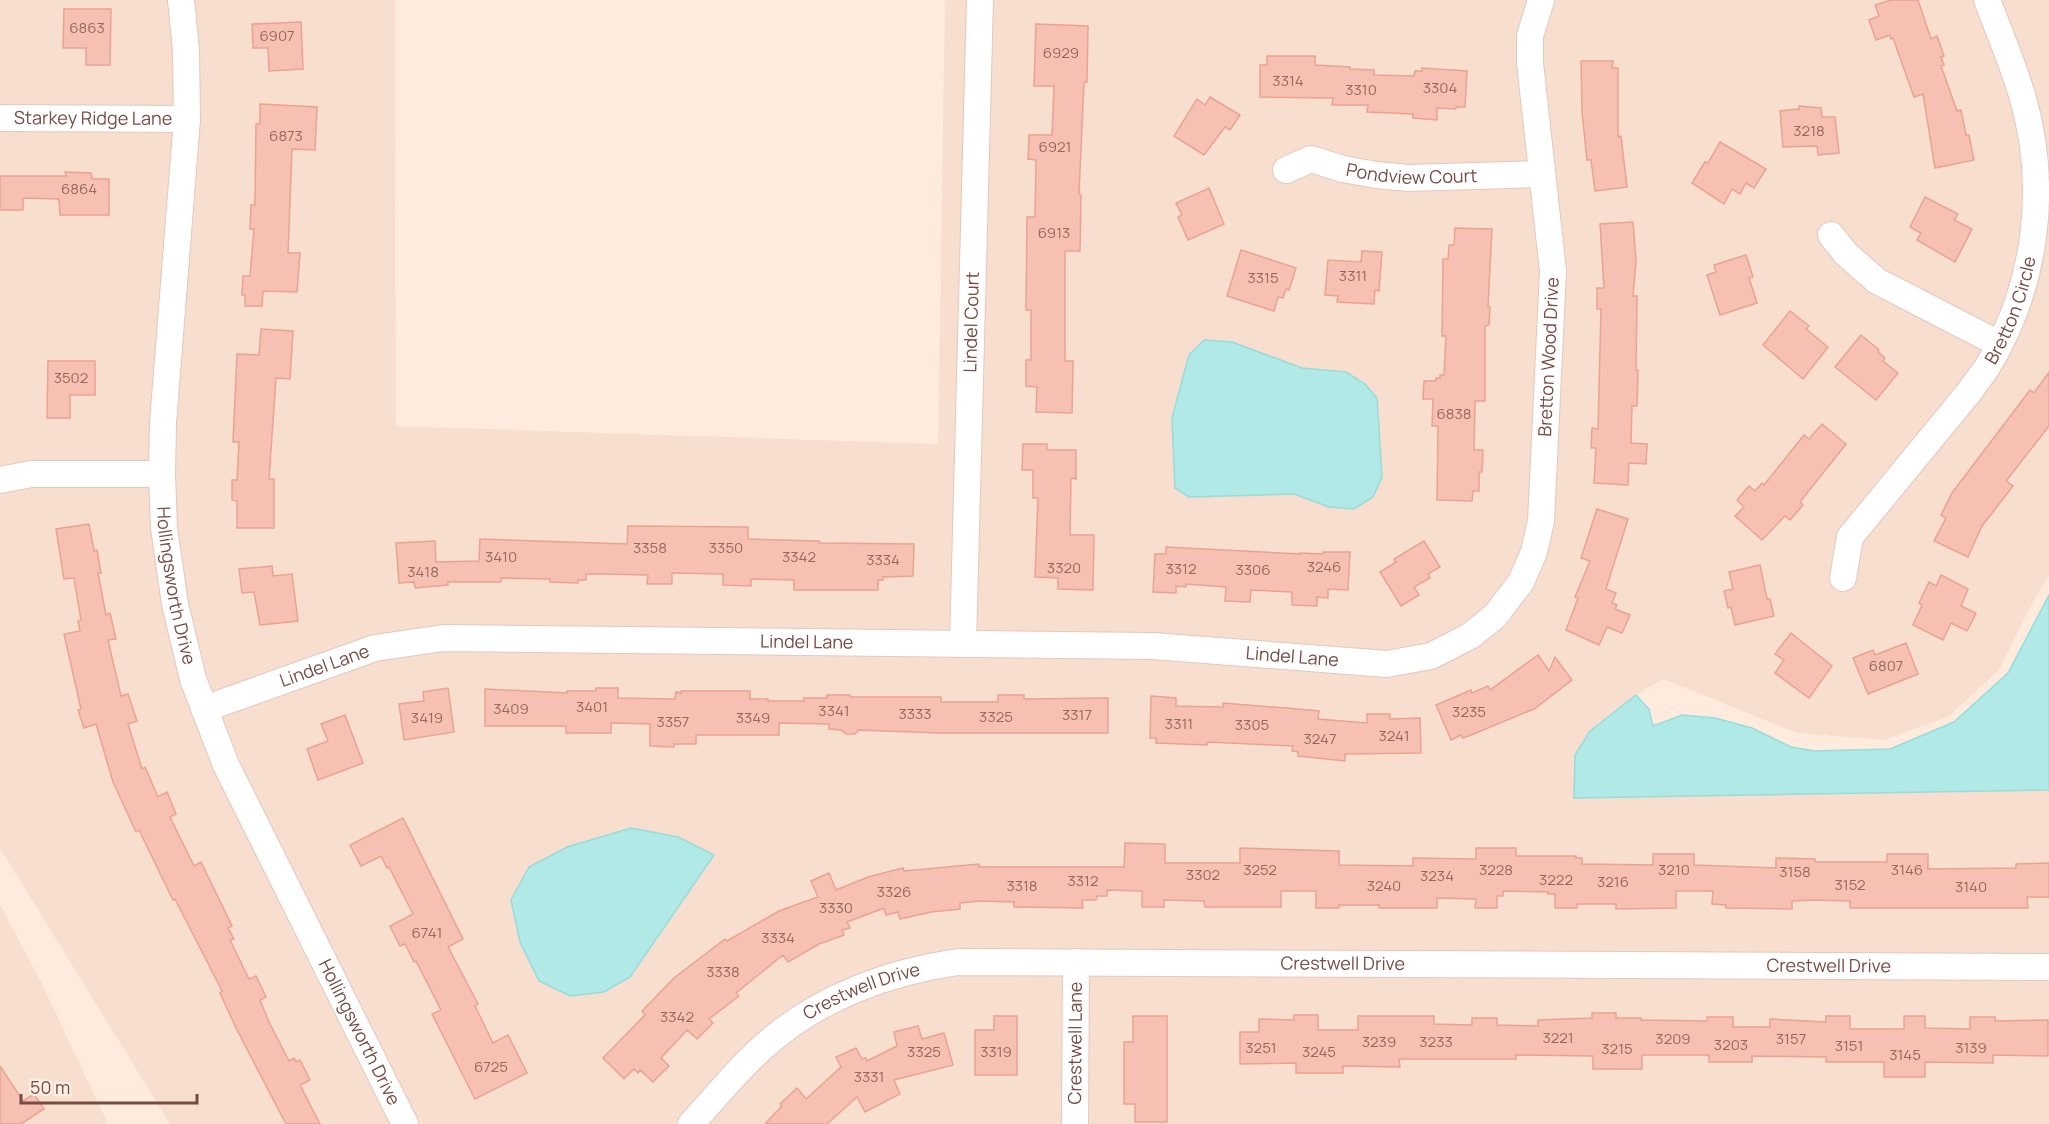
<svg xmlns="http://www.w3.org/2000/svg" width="2049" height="1124" font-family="Manrope,sans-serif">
	<rect width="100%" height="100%" fill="#feebde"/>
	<!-- residential -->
	<g fill="#f8decf">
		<path d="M0,0h395l1,426 542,18 7,-444h1104v574l-22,39 -28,57 -51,47 -65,23 -86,-7 -134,-54 -27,16 -46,36 -16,66 475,-7v334h-1879l-170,-276z"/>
		<path d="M0,905l41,77 67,142h-108z"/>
	</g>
	<!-- water -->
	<g fill="#b1e9e6" stroke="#97dcd9" stroke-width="1.5">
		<path d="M1204,340l28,2 70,26 44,4 19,12 12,14 5,79 -9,20 -19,12 -25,-2 -35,-13 -105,3 -14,-9 -3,-70 17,-63z"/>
		<path d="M2049,595v195l-475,8 1,-43 15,-24 46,-36 13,14 4,17 29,-11 33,3 37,10 39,19 24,4 75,-2 64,-27 54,-49z"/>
		<path d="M631,828l47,9 36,18 -84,122 -26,15 -34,4 -31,-15 -19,-39 -9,-42 18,-33 38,-20z"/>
	</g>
	<!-- building -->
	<g fill="#f6c1b3" stroke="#eaa392" stroke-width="1.5">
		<path d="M1891,0h27l13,39 6,-3 7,20 -3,1 3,8 -3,1 16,45 4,-1 5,25h3l5,25 -39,8 -12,-74 -9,3 -21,-59 -2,1 -1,-4 -14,5 -7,-20 10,-4 -4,-11z"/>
		<path d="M64,9h47l-1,56h-24v-17h-23z"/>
		<path d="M301,22l2,47 -34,2 -1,-23h-15l-1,-24z"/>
		<path d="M1036,24l52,2 -1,56h-3l-5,112 2,1 -1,56h-15v110h8l-1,52 -36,-1 1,-25 -11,-1v-26h5v-50h-5l1,-93h8l1,-57 -8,-1 1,-24h23l2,-49h-20z"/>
		<path d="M1267,56h48v9l35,2v2l24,1v5l40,1 1,-5h7v-3l45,3 -2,36h-9v2l-19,-1v12l-24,-2v-4l-46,-2 1,-7h-36l1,-7 -73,-1v-32h7z"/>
		<path d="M1581,61h32l-1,7h6v69l3,-1 6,51 -32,4 -4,-31h-4l-5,-48z"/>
		<path d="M1210,97l30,18 -10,15 -5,-3 -21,28 -30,-19 23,-37 8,6z"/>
		<path d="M260,104l57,3 -2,43 -23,-1 -4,104h12l-3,39 -34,-1 -1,15h-17v-11h-3l1,-19h7l4,-47h-4l1,-24h4l1,-81h4z"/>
		<path d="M1799,106l22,2 1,9h13l4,36 -21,2 -1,-9 -34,1 -3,-36 19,-2z"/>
		<path d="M1720,142l46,27 -12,19 -8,-5 -6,11 -8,-5 -8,15 -32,-21 13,-21 3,1z"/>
		<path d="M65,172l26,1 1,6h17v36h-49l-1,-16 -36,-1v12h-23v-34h66z"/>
		<path d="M1209,188l15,36 -36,16 -10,-23 4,-2 -6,-12z"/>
		<path d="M1925,197l33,17 -4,6 18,9 -17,33 -38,-22 4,-7 -11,-6z"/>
		<path d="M1633,222l3,39 -3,35h4l-1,74h2l-1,36h-5l-1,37 16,1 -1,20 -17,-1 -1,22 -34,-2 2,-35h-5l1,-20 6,1 3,-120h-4v-21h7l-4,-64z"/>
		<path d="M1455,228l37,1 -4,78h2l-1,18 -4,1v75h-10l-1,49h9l-1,22h-3v19h-6l-1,10 -35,-1 1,-74h-6l1,-27h-10l1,-18h12v-3h4v-3h4l2,-39h-4l1,-77h5l1,-14h5z"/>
		<path d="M1241,250l55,18 -7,22 -3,-1 -3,9 -5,-1 -4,14 -47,-15z"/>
		<path d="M1362,251l20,1 -3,39 -4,-1 -1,14 -37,-2 1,-6 -13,-1 3,-35 33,2z"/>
		<path d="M1746,255l7,22 -4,1 8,25 -37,12 -13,-40 9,-3 -2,-7z"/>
		<path d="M1790,311l19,15 -3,3 22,18 -25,32 -40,-34z"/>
		<path d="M261,329l32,2 -3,48 -14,-1 -7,101h5v49h-37v-27l-5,-1v-20h5l2,-38h-6l4,-88 22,1z"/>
		<path d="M1861,335l18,15 -1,2 7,6 -2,3 15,12 -22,27 -41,-33z"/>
		<path d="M48,361h47v34h-25v23h-23z"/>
		<path d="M2049,372v54l-43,55 7,5 -31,40 -14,31 -34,-16 12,-23 -5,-3 11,-22 78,-103 4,3z"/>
		<path d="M1822,424l24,20 -46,58 3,3 -13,15 -5,-4 -23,24 -27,-24 9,-9 -7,-7 12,-14 6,5 7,-8 2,2 40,-50 5,4z"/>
		<path d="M1023,444h24v6h29v29l-5,-1 -1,57h24l-1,55 -35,-1v-11l-23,-1 3,-79h-5v-28h-11z"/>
		<path d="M1597,509l31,10 -22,70 10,4 -4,10 5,2 -2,4 15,6 -8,18 -15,-6 -8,18 -33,-15 12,-32 -3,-1 15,-36 -9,-3z"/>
		<path d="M89,524l5,27 3,-1 4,23h-3l8,42 4,-2 6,26 -8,1 13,56 7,-2 9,27 -9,3 14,45 3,-2 13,30 9,-5 9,22 -6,3 24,49 7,-4 31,64 -4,2 6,11 -4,1 19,39 7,-3 10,21 -6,3 9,22 20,39 5,-3 2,4 4,-2 10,20 -10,5 20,39h-34l-50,-96 -16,-35 2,-2 -47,-92 -2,1 -34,-70 -3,2 -23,-50 -17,-58 -12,4 -6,-18 3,-1 -17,-75 16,-3 -2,-10 3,-1 -7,-42 -10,1 -8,-50z"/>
		<path d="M628,526l120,1v12l71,2v2l95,1 -1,32 -30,1v3h-5v10h-84v-10l-43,-1v7l-28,-1v-11l-51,-1v11h-25l1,-9 -45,-1h-17v6h-8v3l-28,-1v-3l-49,-1v4h-53v3l-33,3 -1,-6 -15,1 -3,-40 39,-2 1,21 43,-1 1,-22 147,5z"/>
		<path d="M1424,541l16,26 -12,7 2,4 -16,9 5,8 -18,11 -21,-34 16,-10 -2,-3z"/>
		<path d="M1166,547l134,7v-1l23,1v-2h27l-2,38 -20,-1v9l-11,-1v9l-25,-1v-13l-41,-2 -1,12 -25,-1 1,-14 -40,-3v3l-10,-1v7l-23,-1 2,-38h11z"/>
		<path d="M1760,565l7,34h3l4,17 -39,9 -4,-18 -3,1 -4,-17 9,-2 -4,-17z"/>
		<path d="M272,566l1,10 19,-2 6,47 -38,4 -6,-33 -12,1 -3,-24z"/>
		<path d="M1941,575l27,14 -7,17 15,7 -9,18 -16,-8 -8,17 -30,-15 9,-20 -3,-2 10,-21 7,4z"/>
		<path d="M1791,633l41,33 -23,32 -34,-25 9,-13 -9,-6z"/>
		<path d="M1906,643l12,31 -50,20 -15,-36 20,-8 2,5z"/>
		<path d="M1538,655l11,16 6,-14 17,23 -38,29 -63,26 -8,3 -2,-3 -10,5 -15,-35 35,-15 1,3 16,-7 2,4z"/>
		<path d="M448,688l6,44 -50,8 -5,-36 25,-3 -1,-9z"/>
		<path d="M596,688h22v10l57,1 1,-7 5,1v-2h69v8h18v2h36v-3h23v-3h23v2h91v5h57v-7h26v4l84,-1v35h-168l-82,-3 -3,4h-9l-5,-4 -12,-1v-5l-50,-1v12h-83v9h-22v3l-24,-1v-22l-39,-1v10h-45v-7h-81v-37l82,4v-2h29z"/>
		<path d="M1151,696l25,2v8l47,1v-4l63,5 33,3 -1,8 49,4v-9h23v5l30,-1 1,35 -76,1v7l-47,-5v-4l-6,-1 1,-5 -86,-4v3l-51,-2v-5h-6z"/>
		<path d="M345,715l18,48 -45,17 -11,-31 21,-8 -7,-17z"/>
		<path d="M403,818l60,121 -15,8 30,57 -3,2 18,37 15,-8 19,38 -52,26 -43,-85 9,-4 -25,-49 -2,1 -9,-18 -5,2 -10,-20 23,-12 -24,-47 -2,1 -6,-12 -20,10 -11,-21z"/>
		<path d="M1125,843l40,1v19h75v-15l99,3v14l74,1v-8l63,1v-11h40v8h60v2h6v6l71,1v-11h41v11l82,3v-10l39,1v3h72v-8h41v15l88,-1v-4l33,-1v34h-22l1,11h-178v-7l-36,-1 -22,1v8l-66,-1v-3l-14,-1 1,-13h-37v17l-60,1v-5h-39v4h-22v-14h-7v-2l-45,-1v5h-6v12h-22l1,-9 -39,-1v10h-58v-3h-40v3h-23v-17h-35v16h-76l-1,-6 -40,-1v7h-22v-16l-35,-1v6h-10l-1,4h-14l1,8 -69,-1v-5l-34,-1 -20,2v6l-29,3 -31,7 -2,-7 -12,3 -2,-7 -37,14 3,6 -8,2 2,5 -25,9 -31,18 -5,-7 -47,38 3,3 -30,23 4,4 -16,16 -10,-9 -26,28 8,8 -16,16 -13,-12 -2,3 -4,-4 -10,10 -21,-21 42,-43 -3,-4 32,-33 51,-39 2,2 52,-30 39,-14 -7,-16 18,-8 7,17 32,-13 35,-9 1,3 75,-7v3h145z"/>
		<path d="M1592,1013h24v5h25v2l66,1v-4h26v10h37v-8l56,3v-6h24v13h54v-13h21v12l45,1v-12h25v4l53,-1v36l-55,-1v8l-68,-1v15h-41v-15h-58v-5l-74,-1v6h-43v-7h-67v14h-49v-13l-77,-1v4h-117l1,8 -57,-1v7h-47v-10l-56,1v-32h19v-13l35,1v-5h24v15h40v-14h76v8l38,1v-7h25v7l41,1v-6l54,-2z"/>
		<path d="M994,1016h23v59h-42v-45h19z"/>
		<path d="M1133,1016h34v106h-32v-18h-11v-62h9z"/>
		<path d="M918,1026l4,13 22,-6 9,32 -59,15 6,14 -35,18 -8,-15 -30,27h-62l17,-18 -2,-2 17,-16 9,11 35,-32 -5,-10 20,-9 6,11 4,-1 1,3 30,-15 -3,-14z"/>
		<path d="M0,1066l23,35 11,-7 10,15 -23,15h-21z"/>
	</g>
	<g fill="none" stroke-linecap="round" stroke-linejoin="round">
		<!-- minor casing -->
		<g stroke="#e5c7bd" stroke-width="28">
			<g id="minor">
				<path id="s1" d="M181,0l5,50 1,69 -24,304 -1,51 2,54 11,76 18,75 33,86 179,359"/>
				<path id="s2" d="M0,118l187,1"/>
				<path id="s3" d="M1286,170l25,-11 32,10 33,6 33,3 133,-4"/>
				<path d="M1831,235l15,19 31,27 122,63"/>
				<path d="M0,480l31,-6h131"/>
				<path id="s4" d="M1843,578l7,-41 120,-146c5,-8 11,-15 16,-22 51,-82 63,-183 36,-274 -10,-33 -23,-64 -35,-95"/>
				<path id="s5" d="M963,644l17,-644"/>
				<path id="s6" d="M204,709l171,-61 68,-10 710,8 234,18 44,-8 39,-20 25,-20 26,-34 13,-30 7,-31 12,-250 -23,-208v-27l11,-36"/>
				<path id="s7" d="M691,1124c24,-26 46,-54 72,-77 54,-49 125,-75 195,-85l1091,5"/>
				<path id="s8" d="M1075,1124l1,-162"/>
			</g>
		</g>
		<!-- minor -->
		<use href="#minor" stroke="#fff" stroke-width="26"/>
	</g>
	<g text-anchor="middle" stroke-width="4.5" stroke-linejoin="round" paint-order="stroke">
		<!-- number labels -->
		<g font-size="15" fill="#966960">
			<text x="87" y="33">6863</text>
			<text x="277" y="41">6907</text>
			<text x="1061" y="58">6929</text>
			<text x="1288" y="86">3314</text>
			<text x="1440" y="93">3304</text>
			<text x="1361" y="95">3310</text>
			<text x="1809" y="136">3218</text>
			<text x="286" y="141">6873</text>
			<text x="1055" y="152">6921</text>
			<text x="79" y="194">6864</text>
			<text x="1054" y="238">6913</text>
			<text x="1353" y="281">3311</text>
			<text x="1263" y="283">3315</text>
			<text x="71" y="383">3502</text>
			<text x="1454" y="419">6838</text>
			<text x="650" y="553">3358</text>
			<text x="726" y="553">3350</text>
			<text x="501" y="562">3410</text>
			<text x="799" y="562">3342</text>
			<text x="883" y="565">3334</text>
			<text x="1324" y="572">3246</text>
			<text x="1064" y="573">3320</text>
			<text x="1181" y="574">3312</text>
			<text x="1253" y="575">3306</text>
			<text x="423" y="577">3418</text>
			<text x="1886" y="671">6807</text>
			<text x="592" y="712">3401</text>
			<text x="511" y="714">3409</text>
			<text x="834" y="716">3341</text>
			<text x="1469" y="717">3235</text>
			<text x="915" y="719">3333</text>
			<text x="1077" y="720">3317</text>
			<text x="996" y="722">3325</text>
			<text x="427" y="723">3419</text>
			<text x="753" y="723">3349</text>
			<text x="673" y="727">3357</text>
			<text x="1179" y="729">3311</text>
			<text x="1252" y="730">3305</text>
			<text x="1394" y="741">3241</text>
			<text x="1320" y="744">3247</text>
			<text x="1260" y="875">3252</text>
			<text x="1496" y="875">3228</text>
			<text x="1674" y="875">3210</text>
			<text x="1907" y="875">3146</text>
			<text x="1795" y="877">3158</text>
			<text x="1203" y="880">3302</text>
			<text x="1437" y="881">3234</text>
			<text x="1556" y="885">3222</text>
			<text x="1083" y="886">3312</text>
			<text x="1613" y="887">3216</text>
			<text x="1850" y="890">3152</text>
			<text x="1022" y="891">3318</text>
			<text x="1384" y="891">3240</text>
			<text x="1971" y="892">3140</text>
			<text x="894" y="897">3326</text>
			<text x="836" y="913">3330</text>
			<text x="427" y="938">6741</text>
			<text x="778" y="943">3334</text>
			<text x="723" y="977">3338</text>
			<text x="677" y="1022">3342</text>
			<text x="1558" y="1043">3221</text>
			<text x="1673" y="1044">3209</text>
			<text x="1791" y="1044">3157</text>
			<text x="1379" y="1047">3239</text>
			<text x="1436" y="1047">3233</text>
			<text x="1731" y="1050">3203</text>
			<text x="1849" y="1051">3151</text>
			<text x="1261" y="1053">3251</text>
			<text x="1971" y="1053">3139</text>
			<text x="1617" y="1054">3215</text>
			<text x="924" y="1057">3325</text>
			<text x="996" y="1057">3319</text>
			<text x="1319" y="1057">3245</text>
			<text x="1905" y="1060">3145</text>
			<text x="491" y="1072">6725</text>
			<text x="869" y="1082">3331</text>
		</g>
		<!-- street labels -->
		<g font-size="18" fill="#764c44" stroke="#fff0e6">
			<text dy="6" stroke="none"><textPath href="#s2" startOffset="93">Starkey Ridge Lane</textPath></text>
			<text dy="6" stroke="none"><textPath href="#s3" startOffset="130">Pondview Court</textPath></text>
			<text dy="6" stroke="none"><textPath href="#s4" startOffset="322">Bretton Circle</textPath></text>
			<text dy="6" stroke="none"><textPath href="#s5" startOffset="322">Lindel Court</textPath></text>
			<text dy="6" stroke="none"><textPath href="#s6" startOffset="1587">Bretton Wood Drive</textPath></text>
			<text dy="6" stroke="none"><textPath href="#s1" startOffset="588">Hollingsworth Drive</textPath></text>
			<text dy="6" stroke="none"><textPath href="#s6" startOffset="614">Lindel Lane</textPath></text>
			<text dy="6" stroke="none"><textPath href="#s6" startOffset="1100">Lindel Lane</textPath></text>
			<text dy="6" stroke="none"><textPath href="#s6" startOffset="128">Lindel Lane</textPath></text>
			<text dy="6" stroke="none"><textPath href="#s7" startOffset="706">Crestwell Drive</textPath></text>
			<text dy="6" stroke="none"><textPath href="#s7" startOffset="1192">Crestwell Drive</textPath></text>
			<text dy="6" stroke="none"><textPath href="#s7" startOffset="220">Crestwell Drive</textPath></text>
			<text dy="6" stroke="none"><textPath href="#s1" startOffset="1074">Hollingsworth Drive</textPath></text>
			<text dy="6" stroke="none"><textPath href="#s8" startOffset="81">Crestwell Lane</textPath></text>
		</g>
	</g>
	<!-- scale -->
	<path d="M21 1094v9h176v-9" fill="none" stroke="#764c44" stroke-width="3"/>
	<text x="30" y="1094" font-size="18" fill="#764c44" stroke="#fff0e6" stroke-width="4.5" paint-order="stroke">50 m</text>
</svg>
